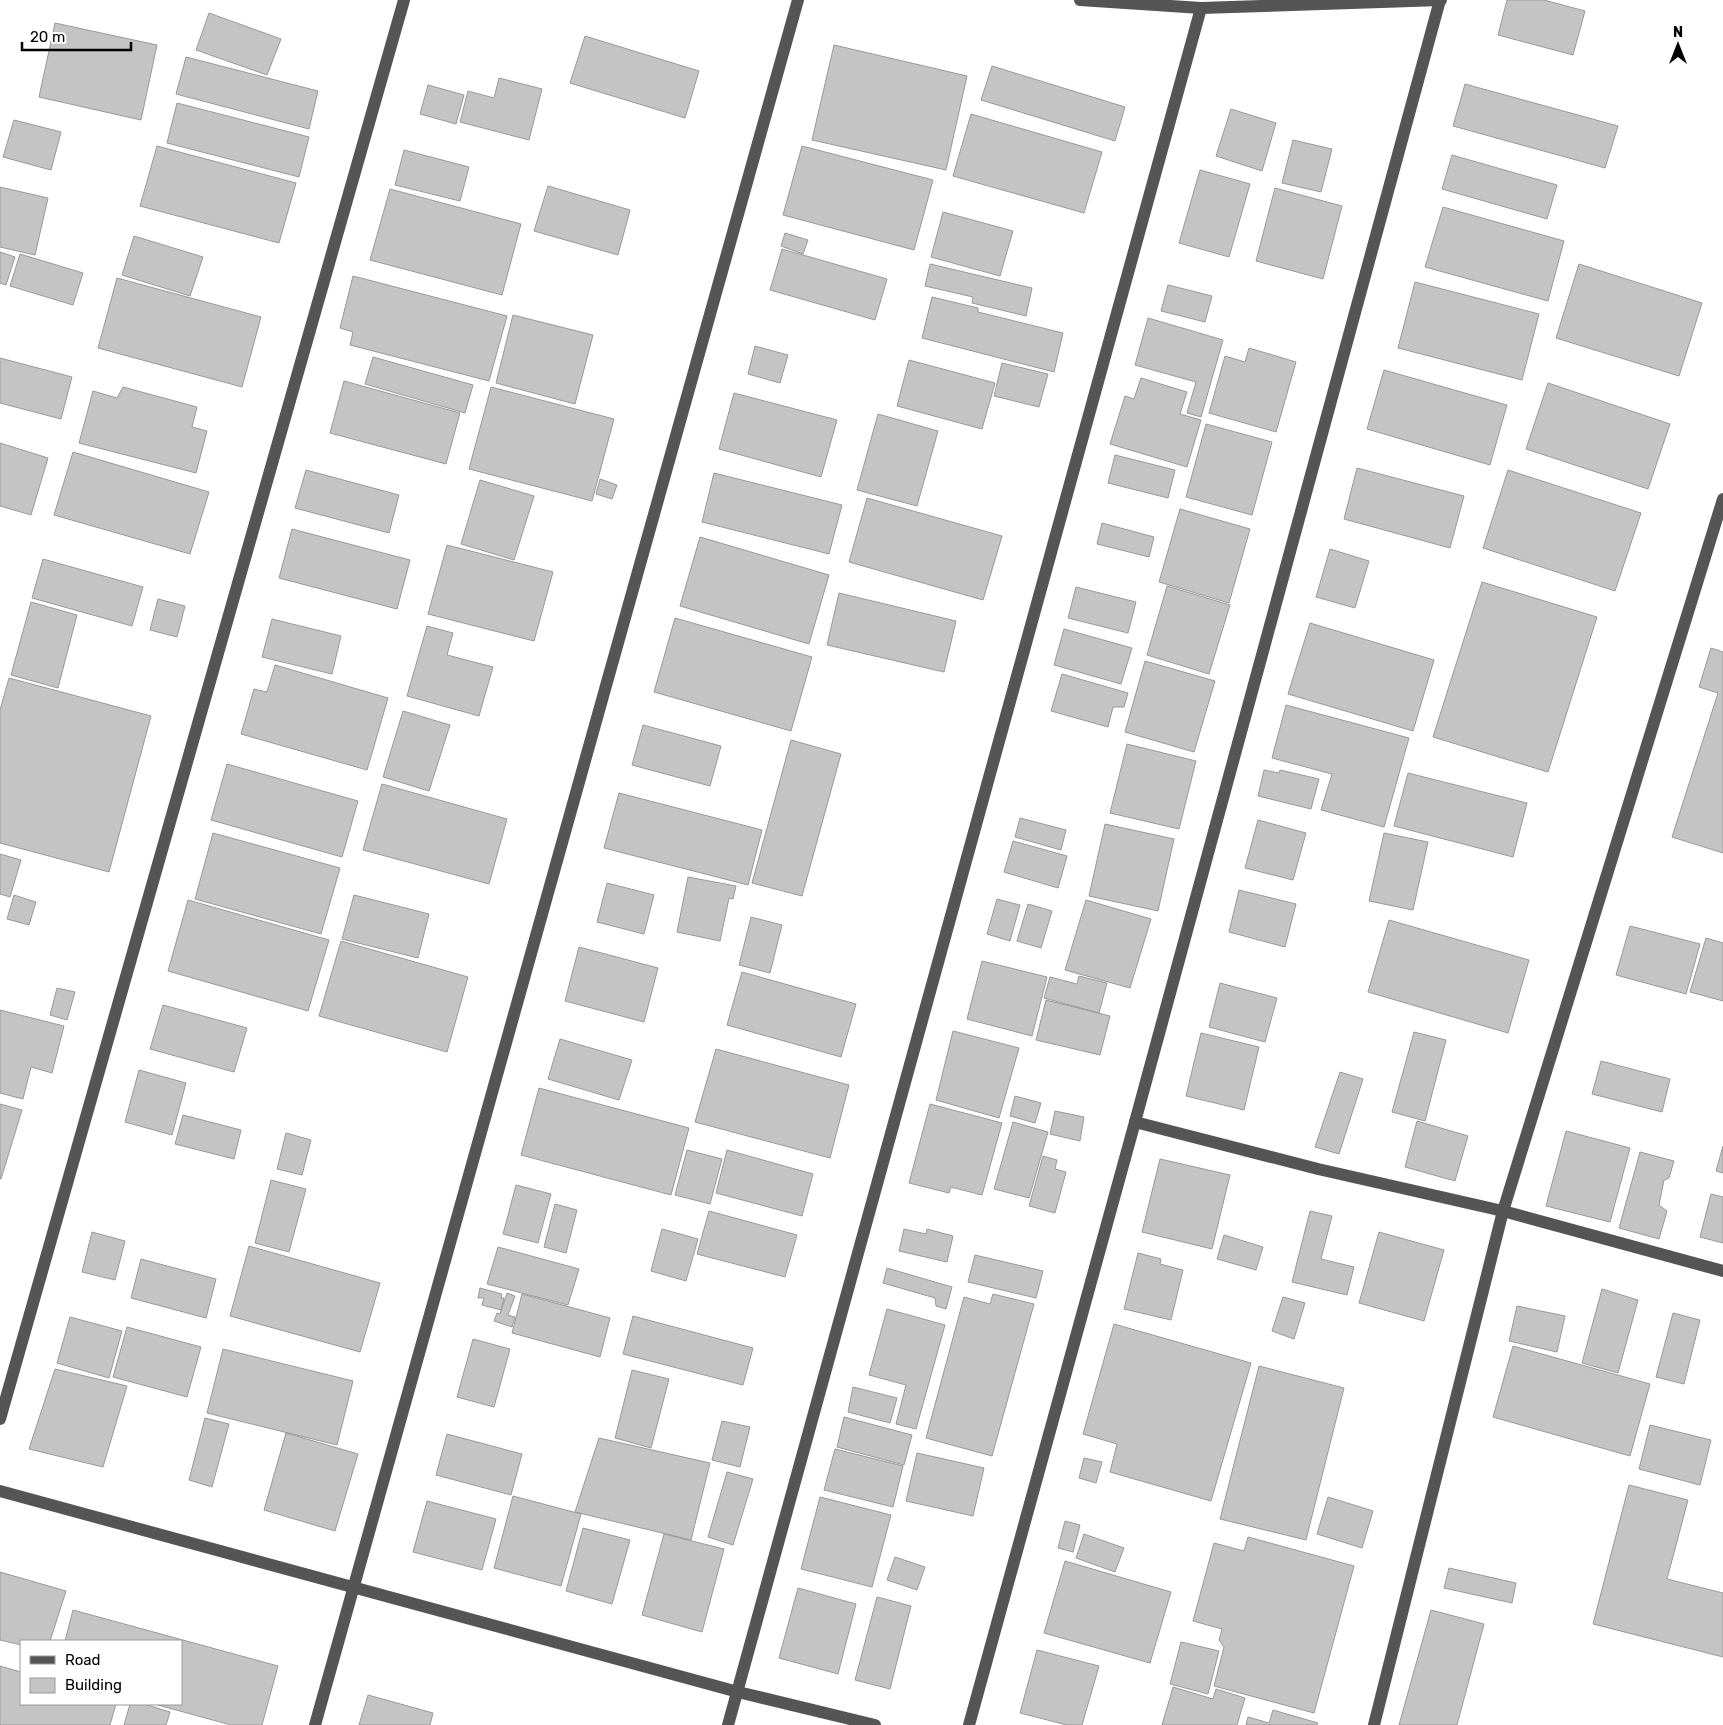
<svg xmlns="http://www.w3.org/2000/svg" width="1723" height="1725" font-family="Rubik,sans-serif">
	<rect width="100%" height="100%" fill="#fff"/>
	<!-- building -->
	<g fill="#c4c4c4" stroke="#999">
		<path d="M1507,0h37l41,11 -12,44 -75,-20z"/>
		<path d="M209,13l72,26 -14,36 -71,-25z"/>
		<path d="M55,23l102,22 -16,75 -102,-23z"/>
		<path d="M585,36l114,35 -14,47 -115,-35z"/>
		<path d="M834,45l133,31 -21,94 -134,-30z"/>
		<path d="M186,57l132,34 -9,38 -133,-35z"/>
		<path d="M992,66l133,41 -10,34 -134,-41z"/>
		<path d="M499,78l43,11 -13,51 -69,-18 8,-31 26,7z"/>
		<path d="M1465,84l153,42 -13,42 -152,-42z"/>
		<path d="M428,85l36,10 -8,29 -36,-10z"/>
		<path d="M177,103l132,34 -10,40 -132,-34z"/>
		<path d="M1231,109l45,14 -14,48 -46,-15z"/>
		<path d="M971,114l131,38 -18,61 -131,-37z"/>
		<path d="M14,120l47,12 -10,38 -48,-13z"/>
		<path d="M1293,140l39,9 -11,43 -39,-9z"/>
		<path d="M157,146l139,37 -17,60 -139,-37z"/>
		<path d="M802,146l131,34 -19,70 -131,-35z"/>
		<path d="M404,150l65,17 -9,34 -65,-16z"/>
		<path d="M1452,155l105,30 -10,34 -105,-30z"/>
		<path d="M1200,170l50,14 -21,73 -50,-14z"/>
		<path d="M548,186l82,24 -12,45 -84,-24z"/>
		<path d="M0,187l48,11 -13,57 -35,-8z"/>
		<path d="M1275,188l67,18 -19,73 -67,-18z"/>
		<path d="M390,189l131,35 -19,71 -132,-35z"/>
		<path d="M1443,207l121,34 -16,60 -123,-34z"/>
		<path d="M943,212l70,19 -13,45 -69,-19z"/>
		<path d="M785,233l23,7 -5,14 -22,-8z"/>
		<path d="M134,236l69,21 -13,39 -68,-21z"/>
		<path d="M782,249l105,30 -12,41 -105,-30z"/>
		<path d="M0,252l15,5 -9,28 -6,-2z"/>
		<path d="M20,254l63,19 -10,32 -63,-19z"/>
		<path d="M930,264l102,24 -6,28 -54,-13 1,-6 -48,-11z"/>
		<path d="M1579,264l123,39 -23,73 -123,-38z"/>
		<path d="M353,276l154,40 -18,65 -139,-36 3,-13 -13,-4z"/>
		<path d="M117,278l144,39 -19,70 -144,-39z"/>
		<path d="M1415,282l124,32 -17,66 -124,-32z"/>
		<path d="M1168,285l44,11 -7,26 -44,-11z"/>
		<path d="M932,297l46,11v4l85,21 -9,39 -132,-34z"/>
		<path d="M513,315l80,20 -18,69 -79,-21z"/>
		<path d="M1148,318l75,22 -22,77 -14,-4 9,-31 -61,-17z"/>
		<path d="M755,346l33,9 -8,28 -32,-9z"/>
		<path d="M1249,348l47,14 -20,70 -67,-19 16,-57 20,6z"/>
		<path d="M373,357l100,28 -8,28 -100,-29z"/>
		<path d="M0,358l72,19 -11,42 -61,-16z"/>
		<path d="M909,360l86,23 -13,46 -85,-23z"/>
		<path d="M1002,363l46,11 -9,33 -45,-11z"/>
		<path d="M1384,370l123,35 -17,60 -123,-36z"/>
		<path d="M1141,378l46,14 -7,22 21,6 -14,47 -77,-23 15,-48 9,3z"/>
		<path d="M344,381l116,32 -14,51 -116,-31z"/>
		<path d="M1548,383l122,41 -22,65 -122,-40z"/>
		<path d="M123,387l74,20 -5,20 15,4 -11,42 -117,-30 14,-52 24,7z"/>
		<path d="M491,387l123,32 -22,82 -123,-32z"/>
		<path d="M734,393l103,27 -16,57 -102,-28z"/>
		<path d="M878,414l60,17 -21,75 -60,-16z"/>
		<path d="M1206,424l66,18 -20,73 -66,-18z"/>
		<path d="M0,443l48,15 -17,57 -31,-9z"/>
		<path d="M73,452l136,40 -19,62 -136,-39z"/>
		<path d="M1115,455l60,15 -7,28 -60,-15z"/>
		<path d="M1357,468l107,28 -14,52 -106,-29z"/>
		<path d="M306,470l93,25 -10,38 -94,-25z"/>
		<path d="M1508,470l133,43 -26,78 -132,-43z"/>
		<path d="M714,473l128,32 -13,49 -127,-32z"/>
		<path d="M600,479l17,6 -5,14 -16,-5z"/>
		<path d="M480,480l54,16 -20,64 -53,-16z"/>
		<path d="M867,498l135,38 -19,64 -134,-38z"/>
		<path d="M1180,509l70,20 -21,74 -70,-21z"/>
		<path d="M1102,523l52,14 -5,20 -52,-13z"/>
		<path d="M292,529l118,31 -13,49 -118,-31z"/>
		<path d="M700,537l129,38 -20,69 -129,-38z"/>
		<path d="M447,545l106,27 -19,69 -106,-27z"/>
		<path d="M1330,549l39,12 -14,47 -39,-11z"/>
		<path d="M43,559l100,28 -11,39 -100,-28z"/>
		<path d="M1482,582l115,35 -49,155 -115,-35z"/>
		<path d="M1167,586l63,19 -21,69 -62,-19z"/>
		<path d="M1076,587l60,15 -8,31 -60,-15z"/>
		<path d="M839,593l117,28 -12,51 -117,-27z"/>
		<path d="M158,599l27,7 -8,31 -27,-7z"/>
		<path d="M31,602l46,13 -19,73 -47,-13z"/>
		<path d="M675,618l137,39 -21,74 -137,-39z"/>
		<path d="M272,619l69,17 -9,38 -70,-17z"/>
		<path d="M1310,623l124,37 -21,71 -125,-37z"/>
		<path d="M427,626l26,7 -6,22 46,12 -14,49 -72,-20z"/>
		<path d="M1064,629l68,19 -11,36 -67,-19z"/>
		<path d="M1711,648l12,4v201l-51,-16 46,-144 -19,-6z"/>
		<path d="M1145,661l70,20 -21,71 -69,-20z"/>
		<path d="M275,665l113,33 -21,72 -126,-36 13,-45 13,3z"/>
		<path d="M1062,674l66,19 -4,14h-11l-5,20 -57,-16z"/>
		<path d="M9,678l142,38 -42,156 -109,-29v-133z"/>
		<path d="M1286,705l123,33 -25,89 -63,-17 11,-36 -60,-16z"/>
		<path d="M403,711l47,14 -21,66 -46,-14z"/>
		<path d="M643,725l78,21 -11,40 -78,-21z"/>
		<path d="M791,740l50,14 -39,142 -50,-13z"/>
		<path d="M1127,744l69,17 -17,68 -69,-16z"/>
		<path d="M227,764l131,37 -16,56 -131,-37z"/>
		<path d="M1264,770l15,3 1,-3 39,9 -8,30 -53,-13z"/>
		<path d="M1408,773l119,30 -14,54 -119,-31z"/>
		<path d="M382,784l125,35 -18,65 -126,-34z"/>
		<path d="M619,793l143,37 -14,55 -144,-37z"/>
		<path d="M1020,818l46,12 -5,20 -46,-13z"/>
		<path d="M1258,820l48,13 -13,47 -48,-12z"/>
		<path d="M1105,824l69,15 -16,72 -69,-15z"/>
		<path d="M213,833l127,35 -19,66 -126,-35z"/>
		<path d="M1384,833l44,9 -15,68 -44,-9z"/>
		<path d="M1013,841l54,15 -9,32 -54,-16z"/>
		<path d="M0,854l21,6 -11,37 -10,-3z"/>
		<path d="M688,877l48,9 -3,13 -4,-1 -9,43 -43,-9z"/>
		<path d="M607,883l47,12 -10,39 -47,-12z"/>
		<path d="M1239,890l57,14 -11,43 -56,-15z"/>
		<path d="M14,895l22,7 -7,23 -22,-6z"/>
		<path d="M354,895l75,19 -11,44 -76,-19z"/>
		<path d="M997,899l23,6 -10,36 -23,-7z"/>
		<path d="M188,900l141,40 -21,71 -140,-40z"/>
		<path d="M1086,900l65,19 -21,69 -65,-18z"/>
		<path d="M1028,904l24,7 -11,37 -24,-7z"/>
		<path d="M751,917l31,8 -12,48 -31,-8z"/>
		<path d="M1389,920l140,40 -21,73 -140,-41z"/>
		<path d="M1630,926l70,18 -14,50 -70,-19z"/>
		<path d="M1706,938l17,5v58l-33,-9z"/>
		<path d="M341,941l127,36 -21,75 -128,-36z"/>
		<path d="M579,947l79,21 -14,54 -79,-21z"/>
		<path d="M982,961l65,16 -15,59 -65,-17z"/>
		<path d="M742,972l114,32 -15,53 -114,-32z"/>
		<path d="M1079,976l28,7 -8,30 -55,-15 6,-21 27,7z"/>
		<path d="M1220,983l57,15 -12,44 -56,-15z"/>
		<path d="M57,988l18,4 -8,28 -17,-5z"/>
		<path d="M1046,1000l64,16 -10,39 -64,-15z"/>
		<path d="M163,1005l84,23 -13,44 -84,-23z"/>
		<path d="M0,1010l64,16 -12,47 -21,-6 -8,32 -23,-6z"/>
		<path d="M953,1031l66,17 -20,70 -63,-18z"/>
		<path d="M1414,1032l32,8 -21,81 -33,-9z"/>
		<path d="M1201,1033l58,14 -15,63 -58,-14z"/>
		<path d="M560,1039l72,21 -13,40 -71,-21z"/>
		<path d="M716,1049l133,36 -19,73 -135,-36z"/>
		<path d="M1601,1061l69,18 -8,33 -70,-18z"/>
		<path d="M139,1070l47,13 -14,52 -47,-13z"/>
		<path d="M1340,1072l23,7 -24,75 -24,-7z"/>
		<path d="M539,1088l150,40 -18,67 -150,-40z"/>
		<path d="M1015,1096l26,7 -6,20 -25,-7z"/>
		<path d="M0,1104l22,6 -21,69h-1z"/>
		<path d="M930,1104l72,19 -20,72 -31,-8 -2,6 -40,-10z"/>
		<path d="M1055,1111l29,6 -4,24 -30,-7z"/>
		<path d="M183,1115l58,15 -7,29 -59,-15z"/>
		<path d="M1417,1121l51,15 -13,45 -50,-14z"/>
		<path d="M1013,1122l35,10 -19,66 -35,-9z"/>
		<path d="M1566,1131l64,17 -20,74 -64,-16z"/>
		<path d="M286,1133l25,7 -9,35 -25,-6z"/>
		<path d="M1723,1146v27l-7,-2z"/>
		<path d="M687,1150l35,9 -12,45 -35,-9z"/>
		<path d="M727,1150l86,24 -11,42 -86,-23z"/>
		<path d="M1640,1152l34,9 -5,17 -5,2 -5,25 8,6 -8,28 -40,-11z"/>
		<path d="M1043,1156l14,4 -2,9 11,3 -11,41 -26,-7z"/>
		<path d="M1160,1159l70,16 -18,74 -70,-17z"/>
		<path d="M271,1180l35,9 -17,63 -34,-9z"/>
		<path d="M516,1185l35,9 -13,49 -35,-9z"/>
		<path d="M1711,1194l12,3v46l-23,-6z"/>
		<path d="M555,1204l22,6 -11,43 -22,-6z"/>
		<path d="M709,1211l88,24 -12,42 -88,-23z"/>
		<path d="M1310,1211l22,5 -11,43 33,8 -7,28 -55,-13z"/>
		<path d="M662,1229l36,10 -12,42 -35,-10z"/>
		<path d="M904,1229l22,5 1,-5 26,7 -6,26 -48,-11z"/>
		<path d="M92,1232l33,9 -10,39 -33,-8z"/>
		<path d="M1379,1232l65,18 -20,71 -65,-18z"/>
		<path d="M1224,1235l39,12 -7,23 -39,-11z"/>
		<path d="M249,1246l131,37 -20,69 -130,-36z"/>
		<path d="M498,1247l81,22 -11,36 -81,-21z"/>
		<path d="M1138,1253l23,6 -1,5 23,6 -12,50 -47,-11z"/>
		<path d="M975,1255l68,16 -7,27 -68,-16z"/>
		<path d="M141,1259l75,20 -10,39 -75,-20z"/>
		<path d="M887,1268l65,19 -6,22 -10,-3 -1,-8 -52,-15z"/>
		<path d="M480,1288l22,6 -1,4h3l-3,12 -19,-5 2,-7h-6z"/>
		<path d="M1602,1289l36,11 -20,73 -36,-10z"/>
		<path d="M507,1293l8,3 -7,19 7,2 -3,10 -18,-6 3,-8 3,1z"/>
		<path d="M522,1294l88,24 -10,39 -88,-24z"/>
		<path d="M993,1294l41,10 -42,152 -66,-18 38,-141 26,7z"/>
		<path d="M1283,1297l22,6 -11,36 -22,-8z"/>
		<path d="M1517,1306l48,10 -8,36 -48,-11z"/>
		<path d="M887,1309l58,16 -29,104 -20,-5 10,-39 -37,-10z"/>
		<path d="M1673,1313l27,7 -16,64 -28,-7z"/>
		<path d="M633,1316l120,32 -10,37 -120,-31z"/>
		<path d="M70,1317l52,14 -13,47 -52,-15z"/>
		<path d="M1114,1324l137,39 -40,138 -101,-29 7,-28 -34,-10z"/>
		<path d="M127,1327l74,20 -14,50 -74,-20z"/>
		<path d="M473,1339l37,10 -16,58 -37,-10z"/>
		<path d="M1513,1346l137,38 -20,72 -137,-39z"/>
		<path d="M223,1349l130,32 -16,64 -130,-32z"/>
		<path d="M1259,1366l85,22 -38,152 -86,-21z"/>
		<path d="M55,1369l72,17 -24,81 -74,-18z"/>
		<path d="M632,1370l37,9 -18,69 -36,-10z"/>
		<path d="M853,1387l44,11 -7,25 -42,-11z"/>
		<path d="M844,1417l68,18 -8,30 -67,-18z"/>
		<path d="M205,1418l24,6 -17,63 -23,-7z"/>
		<path d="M722,1421l28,6 -10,40 -28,-7z"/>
		<path d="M1650,1425l61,15 -11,45 -61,-16z"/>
		<path d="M286,1433l72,21 -23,77 -71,-21z"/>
		<path d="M447,1434l75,20 -11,41 -75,-20z"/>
		<path d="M599,1438l111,25 -19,77 -116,-28z"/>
		<path d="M835,1449l68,17 -10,41 -69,-17z"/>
		<path d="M917,1453l67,15 -11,48 -67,-15z"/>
		<path d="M1084,1458l18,4 -6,21 -17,-5z"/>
		<path d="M727,1472l26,7 -20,66 -25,-8z"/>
		<path d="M1629,1485l59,15 -21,79 56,14v64l-130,-33z"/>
		<path d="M513,1496l68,18 -20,72 -67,-18z"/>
		<path d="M820,1497l71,18 -19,72 -71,-18z"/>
		<path d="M1328,1497l45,14 -11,37 -45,-14z"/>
		<path d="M427,1501l69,18 -14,51 -69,-18z"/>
		<path d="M1065,1521l15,4 -7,27 -15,-4z"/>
		<path d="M583,1528l47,12 -18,64 -46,-13z"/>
		<path d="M664,1534l60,15 -22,83 -60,-17z"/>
		<path d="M1084,1534l40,14 -9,24 -39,-14z"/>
		<path d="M1248,1537l106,29 -40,147 -100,-27 10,-39 -5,-7 3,-11 -29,-8 21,-78 30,8z"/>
		<path d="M895,1557l30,10 -8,23 -30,-10z"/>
		<path d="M1065,1561l106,31 -21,71 -106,-30z"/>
		<path d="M1449,1568l67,15 -4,20 -68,-15z"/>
		<path d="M0,1572l66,19 -16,50h-29v4l-21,-5z"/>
		<path d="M798,1588l58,16 -18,70 -59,-16z"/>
		<path d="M877,1597l34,9 -21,83 -35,-9z"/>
		<path d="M73,1610l205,56 -16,59h-31l-77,-21h27v-63h-116z"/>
		<path d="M1431,1610l53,14 -27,101h-58z"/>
		<path d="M1181,1642l38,9 -11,43 -38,-10z"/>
		<path d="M1037,1650l62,16 -17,59h-15l-47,-12z"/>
		<path d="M0,1666l21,6v32h95l-6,21h-110z"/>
		<path d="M1173,1687l40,12 3,-10 29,9 -8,27h-75z"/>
		<path d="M368,1695l65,18 -3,12h-71z"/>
		<path d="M130,1704h14l26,8 -4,13h-42z"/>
		<path d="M1273,1710l45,13 -1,2h-71l2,-8 21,6z"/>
	</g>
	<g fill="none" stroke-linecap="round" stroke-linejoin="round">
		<!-- minor -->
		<g stroke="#555" stroke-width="12">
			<path d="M1080,0l121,8 240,-8"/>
			<path d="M1135,1122l183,47 185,42 220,60"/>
			<path d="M0,1419l404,-1419"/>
			<path d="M0,1491l738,201 137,33"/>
			<path d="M315,1725l483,-1725"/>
			<path d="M728,1725l473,-1717"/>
			<path d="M969,1725l166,-603 305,-1122"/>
			<path d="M1374,1725l129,-514 220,-712"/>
		</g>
	</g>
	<!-- legend -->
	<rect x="20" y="1640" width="162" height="65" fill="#ffffff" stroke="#999999"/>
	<rect x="30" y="1656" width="25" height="8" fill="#555555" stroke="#999999"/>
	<text x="65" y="1665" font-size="15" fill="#000000">Road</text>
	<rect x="30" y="1678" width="25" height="15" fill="#c4c4c4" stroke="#999999"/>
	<text x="65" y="1690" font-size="15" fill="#000000">Building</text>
	<!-- north arrow -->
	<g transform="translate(1678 45)" stroke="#ffffff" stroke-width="4" paint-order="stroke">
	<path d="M0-4L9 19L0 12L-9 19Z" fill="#000000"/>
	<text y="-8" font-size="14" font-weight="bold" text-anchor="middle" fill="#000000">N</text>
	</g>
	<!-- scale -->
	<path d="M22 42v8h109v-8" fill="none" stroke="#000000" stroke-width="2.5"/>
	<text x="30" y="42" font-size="15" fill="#000000" stroke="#ffffff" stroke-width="4" paint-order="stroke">20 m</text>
</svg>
